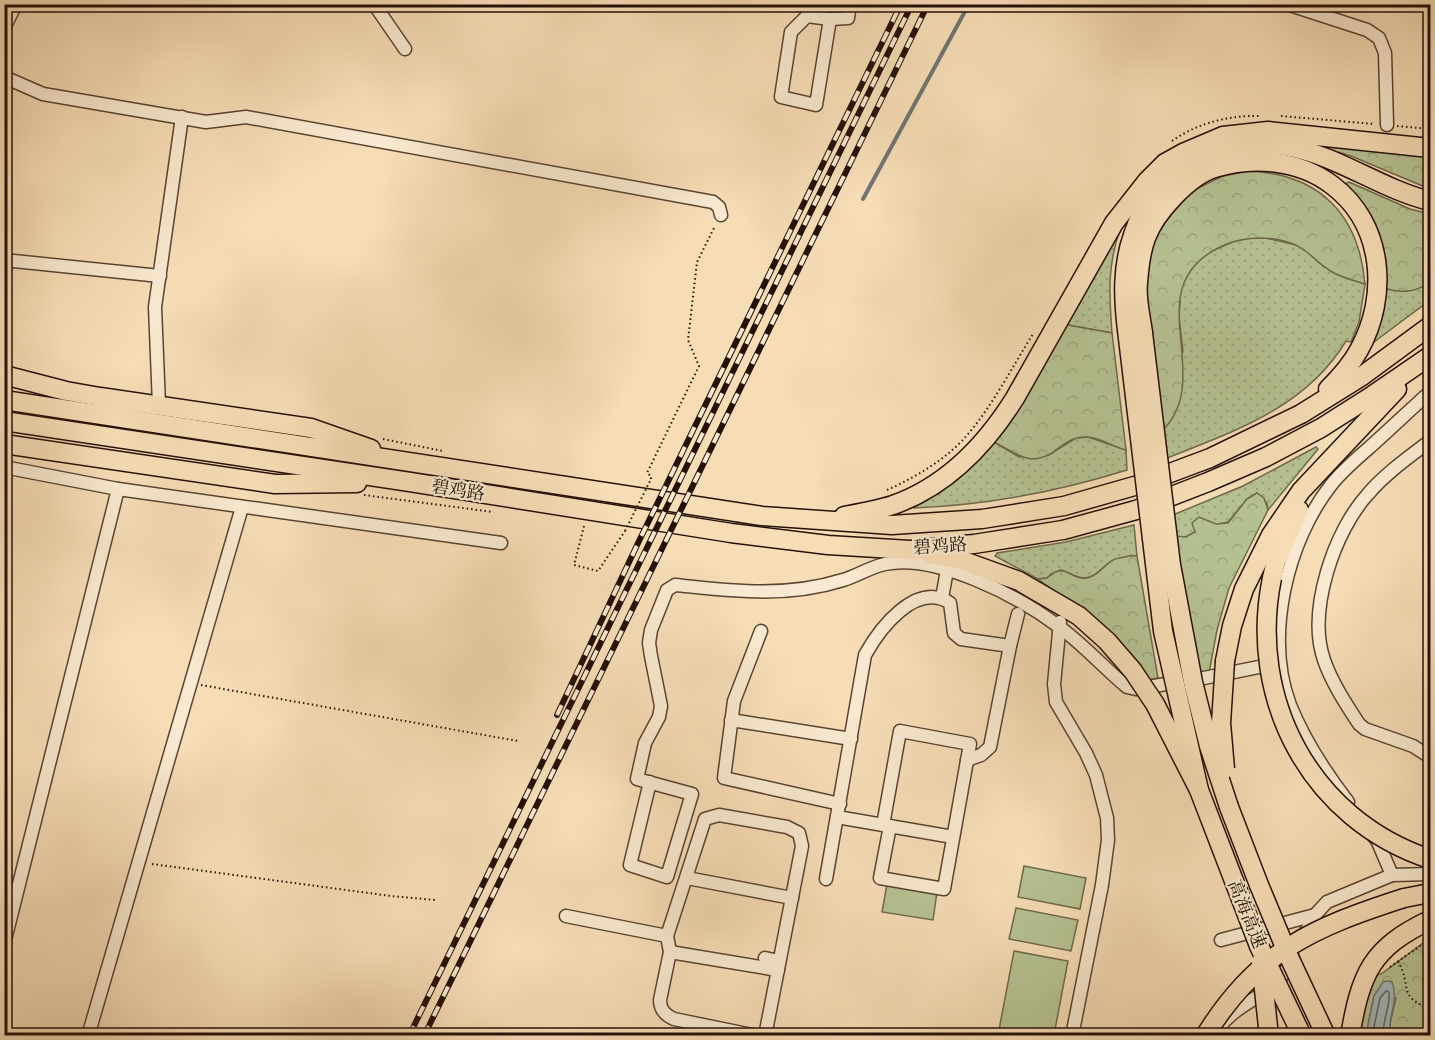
<svg xmlns="http://www.w3.org/2000/svg" width="1435" height="1040" font-family="'Sorts Mill Goudy','Noto Serif SC',serif">
	<defs>
		<pattern id="grass-dots" width="8" height="8" patternUnits="userSpaceOnUse" patternTransform="scale(1.5)"><rect width="8" height="8" fill="#b6c293"/><path d="M2 2h.1M6 6h.1" fill="none" stroke="#9ca67d" stroke-width="1.8" stroke-linecap="round"/></pattern>
		<pattern id="forest-crowns" width="20" height="18" patternUnits="userSpaceOnUse" patternTransform="scale(1.5)"><rect width="20" height="18" fill="#b6c293"/><path d="M2 6a3 3 0 1 1 6 0M12 15a3 3 0 1 1 6 0" fill="none" stroke="#9ca67d"/></pattern>
	</defs>
	<rect width="100%" height="100%" fill="#f6ddb6"/>
	<filter id="stains"><feTurbulence type="fractalNoise" baseFrequency=".00333" numOctaves="4"/><feColorMatrix values="0 0 0 0 .2 0 0 0 0 .09 0 0 0 0 .02 0 0 0 .5 -.17"/></filter>
	<radialGradient id="worn" r=".72"><stop offset=".6" stop-color="#630" stop-opacity="0"/><stop offset="1" stop-color="#630" stop-opacity=".3"/></radialGradient>
	<!-- grass -->
	<g fill="url(#grass-dots)" stroke="#6e694c" stroke-width="1.5">
		<path d="M1121,227c-14,38 -12,67 -9,106l-50,-9z"/>
		<path d="M1249,238h16l32,7 14,8 23,20 31,11 -6,38 -8,20 -5,-1c-41,68 -114,91 -184,119l-4,-25 25,-84 -4,-34 2,-30 14,-24 12,-10 28,-12z"/>
		<path d="M1430,282v18l-60,45 14,-57c16,4 33,4 46,-6z"/>
		<path d="M1088,437l38,13 1,20c-70,22 -141,35 -214,38 32,-18 57,-39 81,-66l25,15 30,-2 27,-17z"/>
		<path d="M1316,447l2,2 -50,61 -1,-7 -10,-10 -10,6 -19,23 -33,7v3l-9,5h-10l-8,-20 75,-31z"/>
		<path d="M1134,525l3,31c-10,0 -24,4 -32,10 -7,6 -12,12 -21,12 -8,0 -15,-6 -23,-8l-10,4 -4,4 -9,1 -43,-23 2,-3 69,-11z"/>
	</g>
	<!-- forest -->
	<g fill="url(#forest-crowns)" stroke="#6e694c" stroke-width="1.5">
		<path d="M1310,144l120,10v35l-79,-33z"/>
		<path d="M1249,171c71,3 110,44 116,113 -10,-3 -21,-6 -31,-11 -22,-12 -25,-27 -54,-33 -20,-4 -43,-2 -62,8 -83,43 3,132 -60,187l-15,-139 9,-55 16,-27 24,-23 31,-15z"/>
		<path d="M1349,182l61,27 20,5v68c-15,11 -29,11 -46,6l-39,-100 -1,-4z"/>
		<path d="M1062,324l50,9 14,117c-16,-4 -32,-17 -49,-12 -9,2 -17,9 -24,14 -23,16 -39,0 -59,-10z"/>
		<path d="M1257,493l7,5 4,12 -39,78 -12,42 -8,43 -17,2 -16,-139 10,1 9,-5 -3,-9 7,-6 17,7 12,-1 19,-24z"/>
		<path d="M1129,556h8l21,122 -15,3 -75,-80 -30,-22 9,-1c19,-18 22,3 40,0 12,-2 17,-14 28,-19 4,-1 10,-2 14,-3z"/>
		<path d="M1430,938v11l-4,3 4,11v72h-39l-2,-7 7,-30 -22,-2 -8,39 -11,1 20,-61 6,-1z"/>
	</g>
	<!-- pitch -->
	<g fill="#b6c293" stroke="#6e694c" stroke-width="1.5">
		<path d="M1024,866l62,12 -6,31 -62,-12z"/>
		<path d="M887,884l50,8 -4,28 -51,-8z"/>
		<path d="M1016,908l62,12 -7,31 -62,-12z"/>
		<path d="M1014,951l54,10 -14,74h-56z"/>
	</g>
	<!-- water -->
	<path fill="#a3b8ba" stroke="#717572" stroke-width="1.5" d="M1388,981l4,1c8,20 -6,36 -1,53h-25l8,-39 9,-14z"/>
	<g fill="none" stroke-linecap="round" stroke-linejoin="round">
		<!-- shore -->
		<path stroke="#646460" stroke-width="1.5" d="M1372,1036l8,-38 6,-7 3,1c2,15 -8,29 -5,44"/>
		<!-- stream -->
		<path stroke="#717572" stroke-width="4" d="M863,199l106,-195"/>
		<!-- minor casing -->
		<g stroke="#594331" stroke-width="15">
			<g id="minor">
				<path d="M377,4l-1,3 29,42"/>
				<path d="M1287,4l80,26 12,8 6,15 2,72"/>
				<path d="M830,19l-14,86 -35,-8 10,-65 16,-16 23,3 18,-1 2,-14"/>
				<path d="M4,28l12,-24"/>
				<path d="M4,77l39,17 163,28 40,-5 467,85 6,5 2,8"/>
				<path d="M4,260l156,16"/>
				<path d="M159,405l-4,-98 27,-190"/>
				<path d="M1430,441c-21,16 -44,32 -62,53 -34,37 -61,117 -44,166 8,23 22,44 35,64l6,5 48,17 17,11"/>
				<path d="M4,467l114,22 383,54"/>
				<path d="M942,598l5,-28"/>
				<path d="M1060,622l-6,62 2,18 30,51 10,22 11,43 1,22 -6,45 -30,151"/>
				<path d="M761,631l-27,70 -10,77 116,26"/>
				<path d="M1010,646l8,-32"/>
				<path d="M1199,679l75,-15"/>
				<path d="M731,720l120,19"/>
				<path d="M650,782l-20,83 37,12 25,-83 -55,-15 8,-36 14,-26 2,-11 -10,-50 -2,-13 2,-13 16,-40 8,-5c57,6 111,13 168,-5 14,-4 27,-13 42,-16 51,-11 133,32 173,62 25,18 45,41 69,61l9,2 30,-5"/>
				<path d="M1348,802c-23,-30 -44,-62 -58,-97 -26,-69 -3,-164 41,-220 11,-14 25,-26 39,-38 20,-18 40,-37 60,-55"/>
				<path d="M837,817l116,20"/>
				<path d="M883,825l17,-94 70,13 -26,145 -64,-11 10,-52"/>
				<path d="M1371,833l6,7 15,35"/>
				<path d="M687,878l105,20"/>
				<path d="M826,879l39,-224c15,-27 51,-74 85,-52l4,30 7,6 49,7 -20,101 -9,8 -14,5"/>
				<path d="M566,916l101,20 3,16 -10,48c0,10 5,15 14,19l83,17"/>
				<path d="M667,936l38,-117 14,-4 68,12 12,6 3,13 -37,190"/>
				<path d="M1302,939l13,-24 12,-13 65,-27 38,-1"/>
				<path d="M1221,940l94,-25"/>
				<path d="M4,944l114,-455"/>
				<path d="M670,952l108,18"/>
				<path d="M765,958l14,3"/>
				<path d="M1218,1029c21,-30 58,-32 75,-71"/>
				<path d="M88,1036l154,-529"/>
			</g>
		</g>
		<!-- highway casing -->
		<g stroke="#251005" stroke-width="21">
			<g id="highway">
				<path d="M1127,330c-4,-33 -5,-64 6,-95 21,-66 91,-100 157,-88 50,10 91,42 140,54"/>
				<path d="M1143,333c-2,-16 -7,-35 -5,-50 1,-14 3,-32 8,-45 9,-25 43,-62 69,-70 38,-12 84,-8 117,17 52,39 57,111 27,165 -8,15 -19,27 -31,39"/>
				<path d="M4,375l62,16 34,6 211,31 60,21"/>
				<path d="M4,400l758,116 130,9 90,-6 82,-13 74,-21 72,-27 91,-44 61,-38 68,-50"/>
				<path d="M4,421l406,61 321,51 97,12 82,5 64,-6 89,-14 73,-20 72,-28 58,-25 55,-29 52,-33 57,-39"/>
				<path d="M4,444l271,40 82,-1"/>
				<path d="M844,516c16,-3 33,-6 49,-11 54,-19 92,-59 122,-107l99,-175 33,-42 18,-18 18,-10 40,-17 45,-5 162,17"/>
				<path d="M930,554l31,6 58,21 60,35 28,25"/>
				<path d="M1272,578l4,-17 23,-51"/>
				<path d="M1225,661l7,-35 12,-37 27,-54 30,-44 96,-102"/>
				<path d="M1229,807l30,78"/>
				<path d="M1404,898l26,-5"/>
				<path d="M1350,1036c11,-63 21,-88 80,-116"/>
			</g>
		</g>
		<!-- path -->
		<g stroke="#251005" stroke-width="2" stroke-dasharray="1.5 3" stroke-linecap="butt">
			<path d="M1281,116l93,8"/>
			<path d="M1397,126l33,3"/>
			<path d="M1172,141c25,-18 58,-26 88,-25"/>
			<path d="M383,439l60,12"/>
			<path d="M651,479v-3l-4,-3 52,-107 -11,-26 9,-78 18,-36"/>
			<path d="M887,490c22,-10 44,-22 63,-38 33,-27 60,-82 83,-118"/>
			<path d="M364,495l129,17"/>
			<path d="M584,526l-10,39 24,6 27,-40"/>
			<path d="M201,685l317,56"/>
			<path d="M152,864l239,32 44,4"/>
			<path d="M1398,961c15,27 -2,34 32,48"/>
			<path d="M1390,967l40,-28"/>
		</g>
		<!-- minor -->
		<use href="#minor" stroke="#f9e9d0" stroke-width="12"/>
		<!-- highway -->
		<use href="#highway" stroke="#f6ddb6" stroke-width="18"/>
		<!-- rail casing -->
		<g stroke="#251005" stroke-width="6">
			<g id="rail">
				<path d="M557,715l82,-174 262,-537"/>
				<path d="M409,1036l503,-1032"/>
				<path d="M424,1036l504,-1032"/>
			</g>
		</g>
		<!-- rail -->
		<use href="#rail" stroke="#f9e9d0" stroke-width="4" stroke-dasharray="11" stroke-linecap="butt"/>
		<!-- highway-bridge casing -->
		<g stroke="#251005" stroke-width="21" stroke-linecap="butt">
			<g id="highway-bridge">
				<path d="M1127,330l36,301 36,159"/>
				<path d="M1143,333l28,232 22,117 16,64 20,61"/>
				<path d="M1272,578c-25,121 39,242 158,281"/>
				<path d="M1107,641l26,30 22,33 44,86 60,156 43,90"/>
				<path d="M1225,769l-4,-46 4,-62"/>
				<path d="M1259,885l30,72 37,79"/>
				<path d="M1261,962l8,74"/>
				<path d="M1205,1036c52,-85 109,-109 199,-138"/>
			</g>
		</g>
		<!-- path-bridge -->
		<path stroke="#251005" stroke-width="2" stroke-dasharray="1.5 3" stroke-linecap="butt" d="M625,531l26,-52"/>
		<!-- highway-bridge -->
		<use href="#highway-bridge" stroke="#f6ddb6" stroke-width="18"/>
	</g>
	<g text-anchor="middle" stroke-width="4.5" stroke-linejoin="round" paint-order="stroke">
		<!-- street labels -->
		<g font-size="18" fill="#251005" stroke="#f9e9d0">
			<text transform="translate(458 490) rotate(9)" y="6">碧鸡路</text>
			<text transform="translate(940 546) rotate(-4)" y="6">碧鸡路</text>
			<text transform="translate(1247 914) rotate(68)" y="6">高海高速</text>
		</g>
	</g>
	<!-- margin -->
	<rect width="1435" height="1040" fill="none" stroke="#f6ddb6" stroke-width="24"/>
	<rect x="6" y="6" width="1423" height="1028" fill="none" stroke="#251005" stroke-width="3"/>
	<rect x="12" y="12" width="1411" height="1016" fill="none" stroke="#251005" stroke-width="1.5"/>
	<rect width="100%" height="100%" filter="url(#stains)"/>
	<rect width="100%" height="100%" fill="url(#worn)"/>
</svg>
